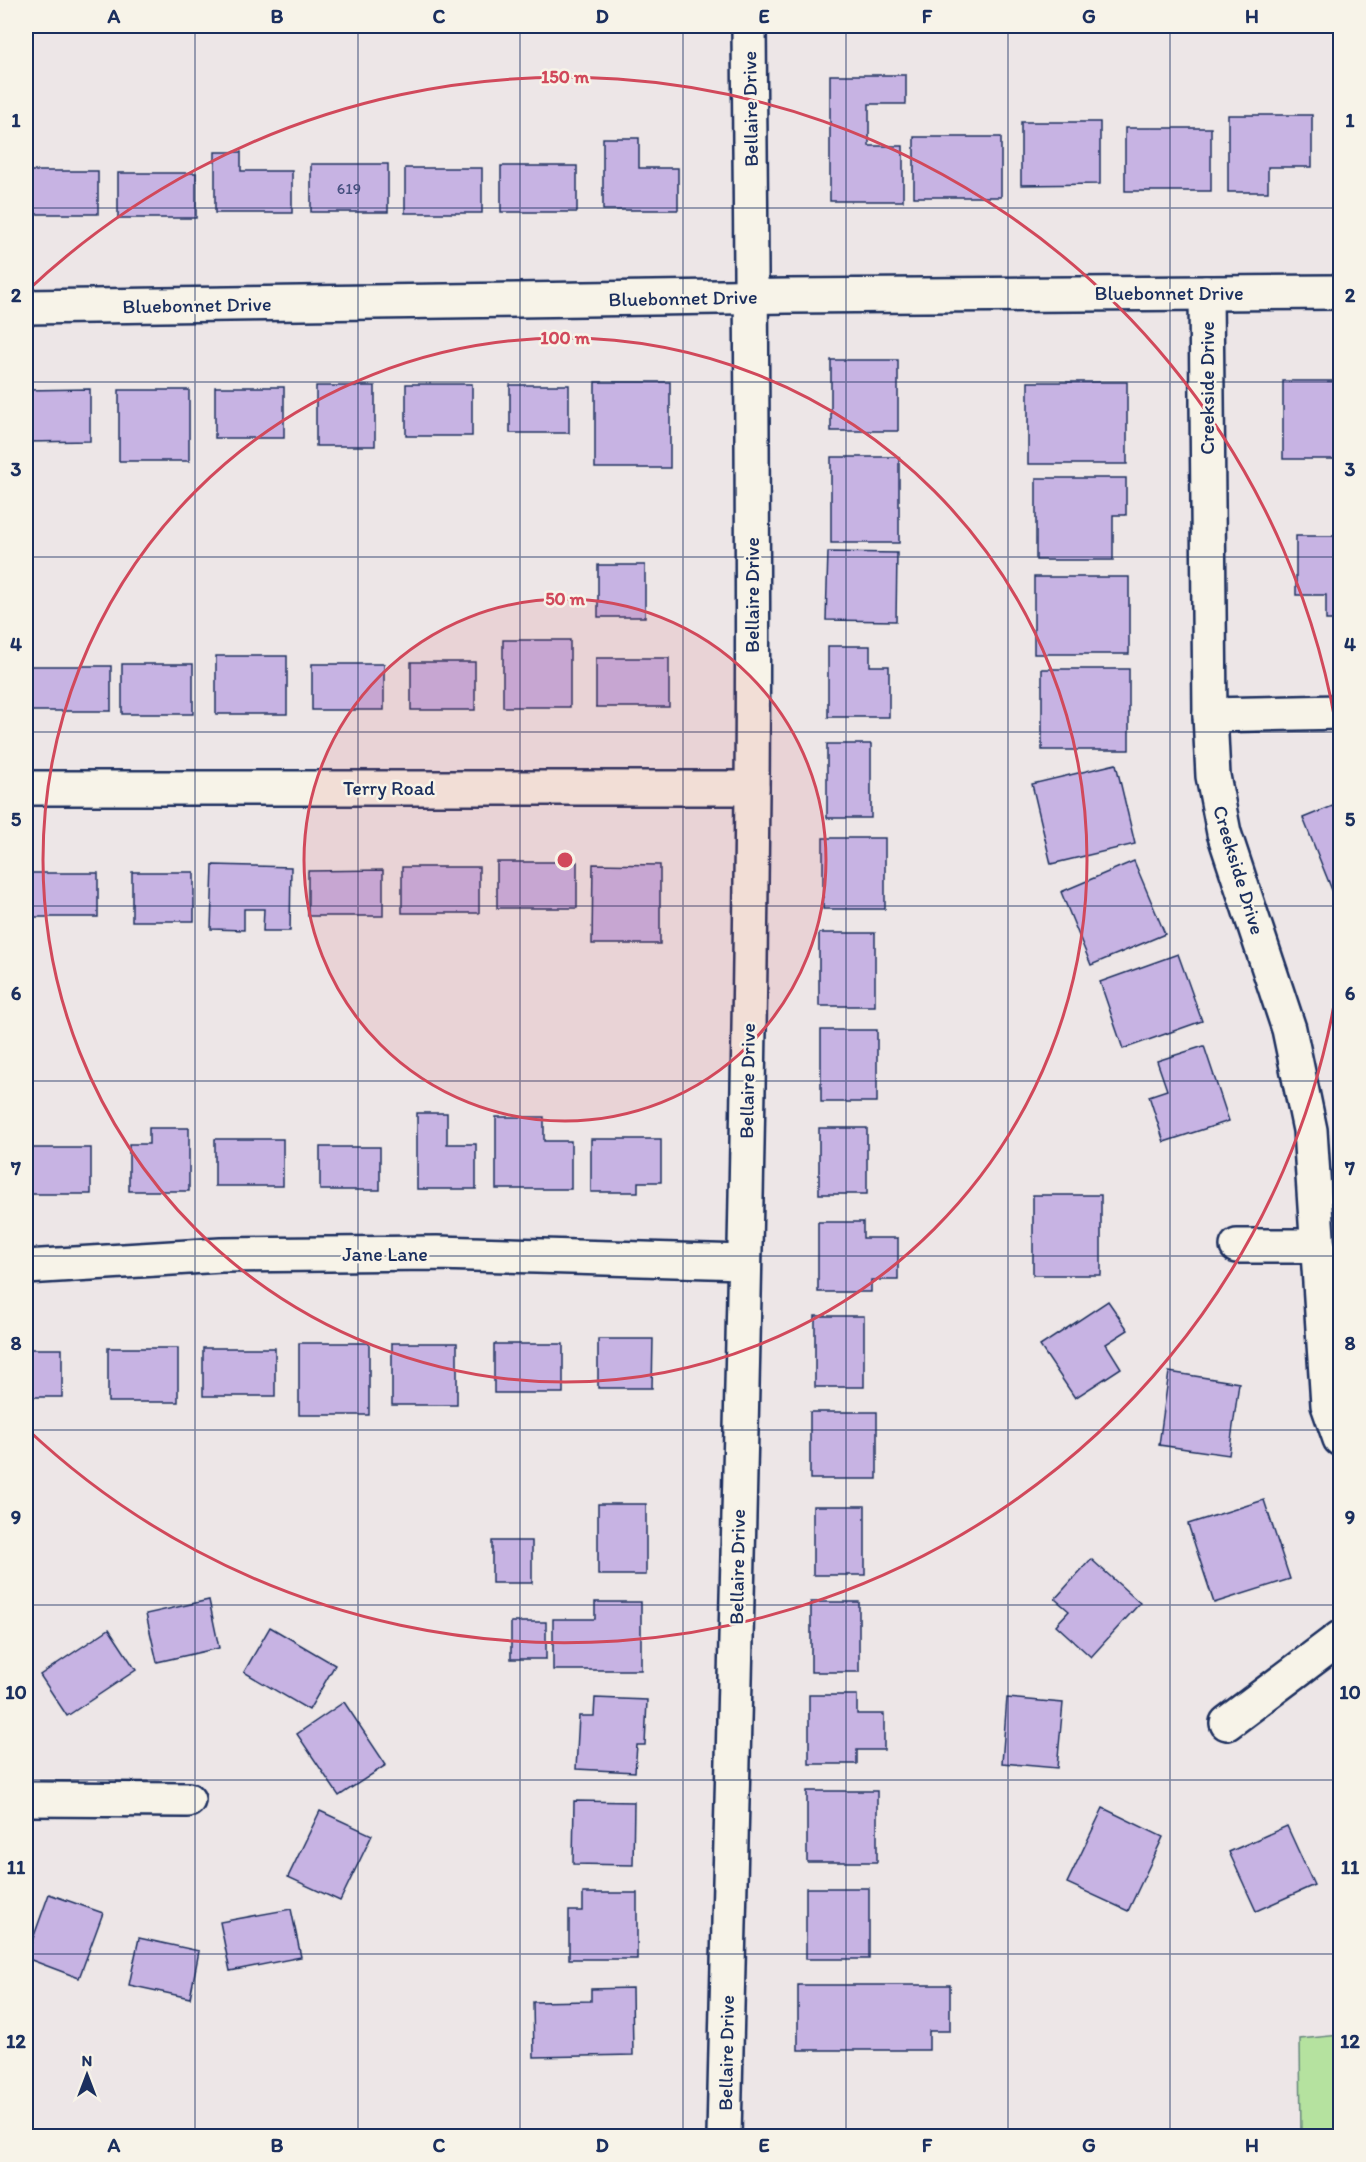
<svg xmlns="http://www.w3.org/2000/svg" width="1366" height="2162" font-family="Itim,sans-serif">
	<rect width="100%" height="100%" fill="#ede6e7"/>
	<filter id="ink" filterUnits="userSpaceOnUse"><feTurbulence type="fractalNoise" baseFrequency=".0167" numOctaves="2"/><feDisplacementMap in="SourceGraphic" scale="12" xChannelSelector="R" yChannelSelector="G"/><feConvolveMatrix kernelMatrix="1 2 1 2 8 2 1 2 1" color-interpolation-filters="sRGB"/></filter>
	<g filter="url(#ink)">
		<!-- green -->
		<path fill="#b5e29f" stroke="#68887e" stroke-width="1.5" d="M1340,2035v101h-39l-1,-97z"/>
		<!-- building -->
		<g fill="#c7b3e3" stroke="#1b2f5e" stroke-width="1.5">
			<path d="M830,75h76v29h-37v42h34v55h-73z"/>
			<path d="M1228,115h84v52h-44v25h-40z"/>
			<path d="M1021,122h79v62l-79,1z"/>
			<rect x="1335" y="122" width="5" height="62"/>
			<rect x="1125" y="128" width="86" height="63"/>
			<rect x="914" y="137" width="87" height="60"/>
			<path d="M603,138h36v30h39v42h-75z"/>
			<path d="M215,152h26v19h51v42h-77z"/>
			<rect x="311" y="164" width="77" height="48"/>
			<rect x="501" y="166" width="76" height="46"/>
			<rect x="405" y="168" width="77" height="45"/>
			<rect x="26" y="171" width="72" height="43"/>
			<rect x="118" y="173" width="78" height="45"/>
			<rect x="831" y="360" width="67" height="71"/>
			<rect x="1283" y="381" width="57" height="78"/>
			<rect x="595" y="382" width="75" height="86"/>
			<rect x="1028" y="382" width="99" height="82"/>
			<rect x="406" y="384" width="66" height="52"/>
			<rect x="510" y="385" width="59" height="48"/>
			<rect x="316" y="386" width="59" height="60"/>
			<rect x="215" y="387" width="69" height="51"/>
			<path d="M90,389v52l-64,1v-52z"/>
			<rect x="119" y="390" width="70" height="71"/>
			<rect x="831" y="457" width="68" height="86"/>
			<path d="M1036,478h90v37h-13v45h-77z"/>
			<path d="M1296,536h44v84h-14v-25h-30z"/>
			<path d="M828,552l69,1 -1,68 -70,-1z"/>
			<rect x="598" y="565" width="47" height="52"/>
			<rect x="1034" y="577" width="95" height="77"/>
			<rect x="503" y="640" width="67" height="67"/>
			<path d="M828,646h42v20h19v51h-61z"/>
			<rect x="216" y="656" width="71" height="58"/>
			<rect x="596" y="658" width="73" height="49"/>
			<rect x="411" y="662" width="64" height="48"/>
			<rect x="122" y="664" width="71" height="50"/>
			<rect x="312" y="664" width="72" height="46"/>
			<rect x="27" y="666" width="84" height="45"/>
			<rect x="1042" y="669" width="87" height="81"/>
			<rect x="827" y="744" width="44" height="74"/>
			<path d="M1116,764l19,80 -84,20 -19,-80z"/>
			<path d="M1340,803v84l-8,3 -29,-72z"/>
			<rect x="823" y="838" width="62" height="71"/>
			<path d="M1134,861l31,73 -74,31 -30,-73z"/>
			<rect x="497" y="862" width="80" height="46"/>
			<path d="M593,864l67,1v79h-68z"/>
			<path d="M213,865l78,2 -1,64h-27l1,-22h-20v21l-33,-1z"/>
			<rect x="402" y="867" width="77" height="46"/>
			<path d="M383,870v46h-75v-45z"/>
			<rect x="132" y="872" width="62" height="49"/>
			<rect x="26" y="873" width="72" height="44"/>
			<rect x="819" y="933" width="56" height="73"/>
			<path d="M1178,954l24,67 -79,28 -23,-67z"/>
			<rect x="821" y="1030" width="56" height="72"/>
			<path d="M1204,1046l25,75 -65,21 -15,-46 18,-6 -10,-29z"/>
			<path d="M417,1113h30v31h29v45h-59z"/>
			<path d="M496,1117h48v24h27v48h-75z"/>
			<path d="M149,1128h40v63h-60v-47h20z"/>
			<rect x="819" y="1128" width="48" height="66"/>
			<rect x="215" y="1139" width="68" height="47"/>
			<path d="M591,1139h70v43h-23v10h-47z"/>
			<rect x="320" y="1147" width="60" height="43"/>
			<rect x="26" y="1148" width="65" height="46"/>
			<rect x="1033" y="1195" width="68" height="80"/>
			<path d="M818,1222h45v16h35v42h-27v12h-53z"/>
			<path d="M1108,1301l20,29 -22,14 15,24 -46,30 -35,-52z"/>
			<rect x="815" y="1316" width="49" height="71"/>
			<path d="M598,1339h55l-1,49h-54z"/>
			<rect x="299" y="1343" width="70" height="72"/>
			<rect x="392" y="1343" width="65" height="62"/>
			<rect x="494" y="1344" width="69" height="49"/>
			<rect x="108" y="1348" width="70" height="54"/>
			<rect x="203" y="1348" width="72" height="48"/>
			<rect x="26" y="1349" width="36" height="48"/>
			<path d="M1169,1372l70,11 -10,72 -70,-10z"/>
			<rect x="810" y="1412" width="67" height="67"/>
			<path d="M1264,1500l26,79 -76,24 -26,-79z"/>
			<rect x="598" y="1504" width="48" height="71"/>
			<rect x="813" y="1506" width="52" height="69"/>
			<rect x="492" y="1541" width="40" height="42"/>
			<path d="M1091,1559l49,44 -49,54 -35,-32 13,-14 -14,-12z"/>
			<path d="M209,1600l10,48 -62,14 -11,-48z"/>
			<path d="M595,1602h46v68h-88v-51h42z"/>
			<rect x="811" y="1602" width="48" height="70"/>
			<rect x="511" y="1622" width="35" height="37"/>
			<path d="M270,1627l65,38 -26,45 -65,-38z"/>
			<path d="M109,1629l27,41 -69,46 -27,-41z"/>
			<path d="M809,1695h48v19h27v36h-27v14h-48z"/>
			<path d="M595,1698l52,2 -2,45h-8l-2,27 -59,-3 3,-53h15z"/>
			<path d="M1007,1698l56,5 -6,65 -55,-5z"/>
			<path d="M344,1702l42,63 -47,31 -42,-62z"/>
			<rect x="807" y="1791" width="70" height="71"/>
			<path d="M574,1801l60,1 -1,63 -60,-1z"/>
			<path d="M1103,1808l60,29 -35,74 -61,-28z"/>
			<path d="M320,1811l52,24 -32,66 -52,-24z"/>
			<path d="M1287,1826l27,59 -58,26 -27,-59z"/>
			<rect x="806" y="1888" width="63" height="71"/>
			<path d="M583,1893h54v66h-68v-48h14z"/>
			<path d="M49,1894l54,19 -24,65 -53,-20z"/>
			<path d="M291,1909l10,48 -71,14 -10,-49z"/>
			<path d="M139,1938l60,13 -9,47 -61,-13z"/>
			<path d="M798,1985h152v46h-21v19h-131z"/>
			<path d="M632,1988l1,67 -99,2 -1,-55 58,-1v-12z"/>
		</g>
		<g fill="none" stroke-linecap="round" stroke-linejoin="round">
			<!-- minor casing -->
			<g stroke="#1b2f5e" stroke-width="38">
				<g id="minor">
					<path d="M1206,293l4,422 3,61 11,57 65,196 21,101 18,275 12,34"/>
					<path d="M26,307l762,-11 552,-4"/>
					<path d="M1210,715l130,-3"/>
					<path d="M26,788h726"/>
					<path d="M1237,1246h81"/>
					<path d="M26,1267l195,-12 216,-2 307,9"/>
					<path d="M1227,1723l113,-85"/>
					<path d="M26,1799l162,1"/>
					<path d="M724,2136c10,-448 24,-898 28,-1347 2,-254 -1,-509 -3,-763"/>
				</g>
			</g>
			<!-- minor -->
			<use href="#minor" stroke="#f7f3e8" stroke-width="33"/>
		</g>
	</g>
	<!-- grid -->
	<path fill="none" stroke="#1b2f5e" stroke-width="1.5" stroke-opacity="0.55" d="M195,26v2110M358,26v2110M520,26v2110M683,26v2110M846,26v2110M1008,26v2110M1170,26v2110M26,208h1314M26,382h1314M26,557h1314M26,732h1314M26,906h1314M26,1081h1314M26,1256h1314M26,1430h1314M26,1605h1314M26,1780h1314M26,1954h1314"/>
	<!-- distance rings -->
	<circle cx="565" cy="860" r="261" fill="#d1495b" fill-opacity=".12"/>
	<g fill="none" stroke="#d1495b" stroke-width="3">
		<circle cx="565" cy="860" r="261"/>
		<circle cx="565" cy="860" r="522"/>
		<path d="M1340 969A783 783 0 0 1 26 1428M26 292A783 783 0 0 1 1340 751"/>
	</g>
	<g text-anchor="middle" stroke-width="5" stroke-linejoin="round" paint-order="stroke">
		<!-- number labels -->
		<g font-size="16" fill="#46507f">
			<text x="349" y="194">619</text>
		</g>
		<!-- street labels -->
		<g font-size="20" fill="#1b2f5e" stroke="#f7f3e8">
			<text transform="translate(750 109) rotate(-91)" y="7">Bellaire Drive</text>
			<text x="1169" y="300">Bluebonnet Drive</text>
			<text transform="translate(683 298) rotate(-1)" y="7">Bluebonnet Drive</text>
			<text transform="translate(197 305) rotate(-1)" y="7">Bluebonnet Drive</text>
			<text transform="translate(1207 388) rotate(-90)" y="7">Creekside Drive</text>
			<text transform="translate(752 595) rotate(-90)" y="7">Bellaire Drive</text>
			<text x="389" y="795">Terry Road</text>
			<text transform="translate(1239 870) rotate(73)" y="7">Creekside Drive</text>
			<text transform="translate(747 1081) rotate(-89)" y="7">Bellaire Drive</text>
			<text x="385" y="1261">Jane Lane</text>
			<text transform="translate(737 1567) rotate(-89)" y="7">Bellaire Drive</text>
			<text transform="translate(726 2053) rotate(-89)" y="7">Bellaire Drive</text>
		</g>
	</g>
	<circle cx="565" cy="860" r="9" fill="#d1495b" stroke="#f7f3e8" stroke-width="3"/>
	<g font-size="18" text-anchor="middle" font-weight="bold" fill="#d1495b" stroke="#f7f3e8" stroke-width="5" stroke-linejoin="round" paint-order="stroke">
		<text x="565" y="83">150 m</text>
		<text x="565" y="344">100 m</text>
		<text x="565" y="605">50 m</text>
	</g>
	<!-- margin -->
	<rect width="1366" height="2162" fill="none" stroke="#f7f3e8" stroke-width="66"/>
	<!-- north arrow -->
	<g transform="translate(87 2075)" stroke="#f7f3e8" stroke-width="4.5" paint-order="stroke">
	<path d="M0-4.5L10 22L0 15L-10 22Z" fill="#1b2f5e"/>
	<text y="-9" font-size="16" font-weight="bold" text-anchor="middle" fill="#1b2f5e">N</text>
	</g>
	<rect x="33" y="33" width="1300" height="2096" fill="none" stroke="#1b2f5e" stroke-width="2"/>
	<g font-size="20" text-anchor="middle" font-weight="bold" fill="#1b2f5e">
		<text x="114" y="23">A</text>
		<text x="277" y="23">B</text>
		<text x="439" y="23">C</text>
		<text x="602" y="23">D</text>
		<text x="764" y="23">E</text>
		<text x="927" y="23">F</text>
		<text x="1089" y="23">G</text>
		<text x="1252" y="23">H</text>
		<text x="16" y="127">1</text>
		<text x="1350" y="127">1</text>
		<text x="16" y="302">2</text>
		<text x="1350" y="302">2</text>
		<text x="16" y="476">3</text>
		<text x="1350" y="476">3</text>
		<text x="16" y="651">4</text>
		<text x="1350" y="651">4</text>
		<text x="16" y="826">5</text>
		<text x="1350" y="826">5</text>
		<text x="16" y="1000">6</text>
		<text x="1350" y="1000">6</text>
		<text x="16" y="1175">7</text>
		<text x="1350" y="1175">7</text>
		<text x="16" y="1350">8</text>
		<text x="1350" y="1350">8</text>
		<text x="16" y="1524">9</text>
		<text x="1350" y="1524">9</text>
		<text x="16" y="1699">10</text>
		<text x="1350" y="1699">10</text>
		<text x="16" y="1874">11</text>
		<text x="1350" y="1874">11</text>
		<text x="16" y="2048">12</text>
		<text x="1350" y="2048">12</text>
		<text x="114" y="2152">A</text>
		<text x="277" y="2152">B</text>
		<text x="439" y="2152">C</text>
		<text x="602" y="2152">D</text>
		<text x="764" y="2152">E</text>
		<text x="927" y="2152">F</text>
		<text x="1089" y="2152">G</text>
		<text x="1252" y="2152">H</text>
	</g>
</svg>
